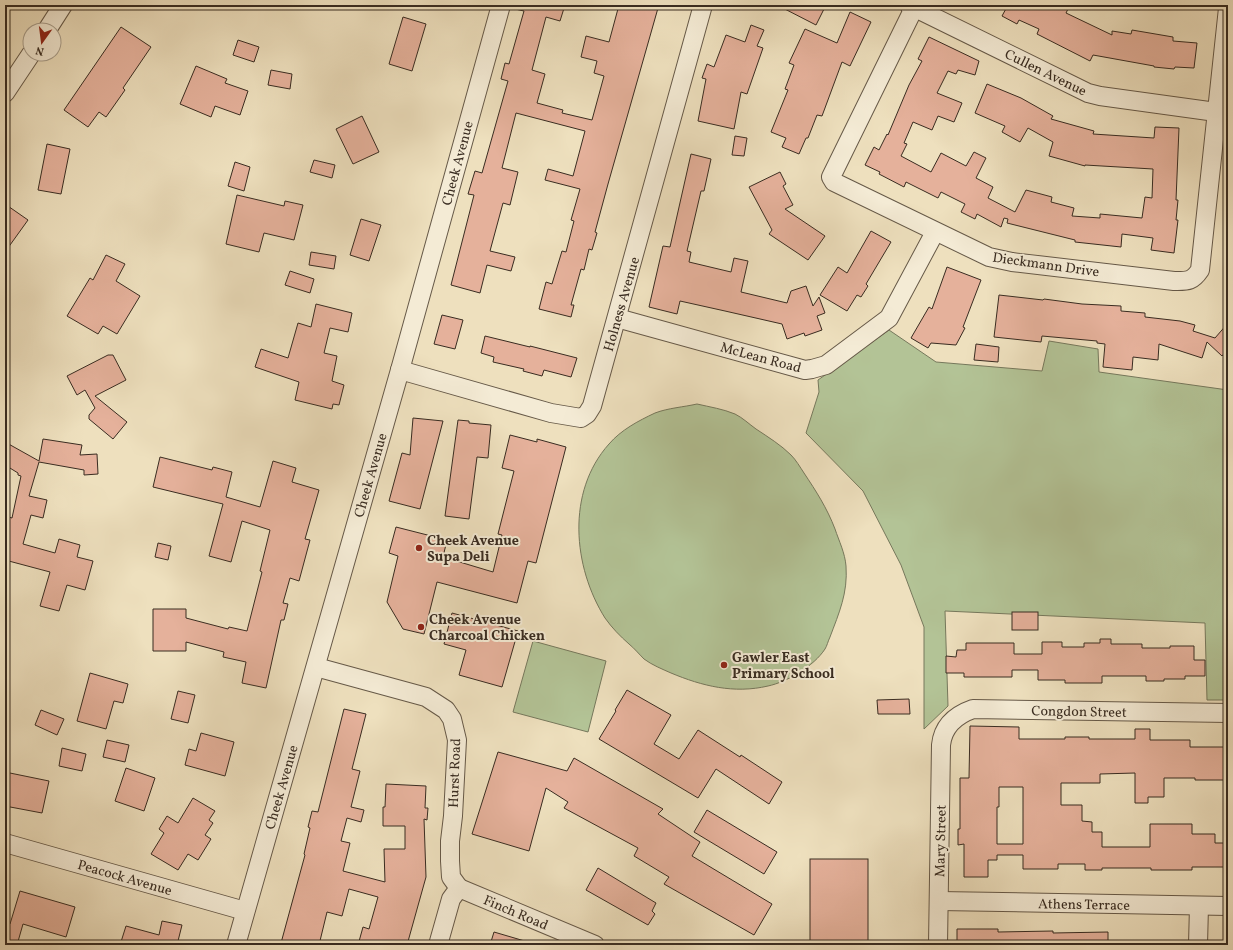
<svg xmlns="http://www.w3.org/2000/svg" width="1233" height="950" font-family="Vollkorn,serif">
	<rect width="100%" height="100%" fill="#eee0be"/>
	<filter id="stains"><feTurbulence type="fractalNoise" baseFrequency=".005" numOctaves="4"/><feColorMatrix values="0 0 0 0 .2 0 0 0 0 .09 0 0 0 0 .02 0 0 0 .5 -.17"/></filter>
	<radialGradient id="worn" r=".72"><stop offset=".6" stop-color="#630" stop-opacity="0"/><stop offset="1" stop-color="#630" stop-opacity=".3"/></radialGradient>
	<!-- green -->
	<g fill="#b3c396" stroke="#76785c">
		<path d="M889,330l47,32 106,9 7,-30 49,8 1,23 129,18v310h-21l-2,-77 -260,-12 3,95 -24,23v-102l-23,-62 -38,-74 -57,-58 13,-41 -1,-12z"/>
		<path d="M697,404c13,3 26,5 38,10 8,4 14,10 21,15 12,8 25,16 35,26 5,5 9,12 13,18 12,18 23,35 31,56 4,12 10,24 11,37 2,27 -7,47 -16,71 -2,4 -3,9 -5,12 -11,17 -38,33 -57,37 -34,8 -66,0 -97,-13 -9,-4 -19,-8 -27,-14 -5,-5 -10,-11 -15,-15 -9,-8 -17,-16 -24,-26 -32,-51 -39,-126 4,-174 12,-14 29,-23 46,-31 13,-5 29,-6 42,-9z"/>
		<path d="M533,641l73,20 -18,71 -75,-20z"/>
	</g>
	<!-- building -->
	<g fill="#e5b19b" stroke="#392c21" fill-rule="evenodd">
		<path d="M516,5h49l-5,16 -14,-4 -14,53 13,4 -8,29 26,7 -1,3 30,7 12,-44 -10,-3 3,-12 -16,-4 5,-21 23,6 10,-37h28l11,3 -50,176 -13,48 2,1 -5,17 -3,-1 -5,21 -3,-1 -10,36h3l-3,12 -32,-8 7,-27 6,2 10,-33 4,1 8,-31 -3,-1 9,-31 -35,-9 3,-11 25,7 12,-45 -69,-18 -14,55 16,4 -8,33 -7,-2 -13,48 25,6 -4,14 -24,-6 -7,28 -29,-8 23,-90 -6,-1 7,-23 7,2 26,-92 -7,-2 4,-16 4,1 15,-53 -9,-2z"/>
		<path d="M777,5h49l-10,20z"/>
		<path d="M1008,5h62l-4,8 46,22v-4l19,3 1,-4 41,7v4l24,2 -3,25 -19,-1 -1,2 -20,-2v-1l-61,-11 -3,6 -53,-27 2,-5 -20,-9 -2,4 -15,-8z"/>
		<path d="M850,12l21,10 -21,44 -8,-4 -20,54 -5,-1 -9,23h-2l-7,16 -17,-7 4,-9 -15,-6 17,-42 -3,-1 9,-24 -5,-2 16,-34 32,14z"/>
		<path d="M403,17l23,7 -14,47 -23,-7z"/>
		<path d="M751,25l13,5 -7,16 6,2 -16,46 -6,-2 -7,37 -36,-8 8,-42 -4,-1 5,-14 7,3 12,-32 19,7z"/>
		<path d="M121,27l30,20 -28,41 2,2 -19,27 -7,-5 -11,15 -24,-17z"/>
		<path d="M929,37l50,24 -4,14 -17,-5 -2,4 -8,-3 -11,22 25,10 -8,19 -16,-6 -6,14 -19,-8 -9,21 3,1 -6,12 30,16 10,-19 25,13 8,-14 12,6 -10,20 17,9 -5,11 27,14 11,-22 26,7 -1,5 23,6 -2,8 28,2v-4l42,4 3,-21 7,1 1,-29 -68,-4v1l-36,-10 4,-14 -25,-14 -8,14 -18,-10 3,-6 -30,-13 12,-29 34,14 32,18 -2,3 43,12 -1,3 61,4 1,-11 24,1 -3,72h2l-2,20h2l-4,33 -23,-3 2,-12 -31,-4 -1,13 -46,-5v-2l-68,-17 1,-4 -4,-1 -3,9 -24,-13 -2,5 -14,-7 4,-8 -24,-12 -3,6 -32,-16 -2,5 -25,-13 1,-2 -15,-7 9,-18 5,3 8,-16 1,1 21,-50 13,-24 -4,-2z"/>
		<path d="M238,40l21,7 -5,15 -21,-7z"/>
		<path d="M196,66l31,13 -2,4 23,8 -8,24 -25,-9 -4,11 -31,-13z"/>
		<path d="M271,70l21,4 -2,15 -22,-4z"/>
		<path d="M362,116l17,36 -26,12 -17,-35z"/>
		<path d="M735,136l12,2 -3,18 -12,-1z"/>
		<path d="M47,144l23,5 -9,45 -23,-4z"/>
		<path d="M691,154l20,5 -7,32h-3l-14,60 4,1 -2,10 42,10 3,-14 14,3 -7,31 46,11 4,-12 15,-5 7,20 6,-9 6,16 -8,3 5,14 -17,6 -1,-3 -17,6 -5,-15 -57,-13 -45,-10 -3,13 -28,-7 14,-61 7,1z"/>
		<path d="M314,160l21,5 -3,13 -22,-6z"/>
		<path d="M235,162l15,5 -6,24 -16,-5z"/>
		<path d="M780,172l6,12 -3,2 10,19 -8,4 40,27 -17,24 -39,-26 3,-4 -23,-43z"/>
		<path d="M237,195l47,11 1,-5 18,4 -9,35 -30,-7 -5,19 -33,-8z"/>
		<path d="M5,204l23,16 -23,32z"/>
		<path d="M361,219l20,6 -12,36 -19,-6z"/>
		<path d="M871,231l20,11 -25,42 2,2 -7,11 -4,-2 -10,16 -27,-16 18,-28 9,6z"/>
		<path d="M311,252l25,4 -2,13 -25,-4z"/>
		<path d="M106,255l19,9 -9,17 24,15 -23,38 -14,-8 -5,8 -31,-18 23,-38 3,2z"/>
		<path d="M947,267l34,13 -18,47 2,1 -9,17 -25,-2 -3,5 -17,-10 18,-31 3,2z"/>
		<path d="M290,271l24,8 -4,14 -25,-8z"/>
		<path d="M999,295l44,5 1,-1 38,5 39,2v5l24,2v4l35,4 15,4 -2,6 22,7 13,-15v26l-6,7 -15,-14 -5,16 -43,-14 -1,16 -25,-3 -1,13 -29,-3 2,-23 -8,-1v-2l-55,-5 -1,6 -47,-5z"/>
		<path d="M316,304l36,9 -4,19 -18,-4 -6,25 13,3 -5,25 12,4 -5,20 -6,-1 -1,5 -37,-9 4,-18 -44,-15 6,-18 27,9 10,-35 13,4z"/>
		<path d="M442,315l21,5 -8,29 -21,-5z"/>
		<path d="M485,336l45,11v-1l47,12 -6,19 -27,-7 -2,6 -19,-5 1,-2 -31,-7 1,-5 -13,-4z"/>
		<path d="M976,344l23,3 -1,15 -24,-2z"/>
		<path d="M108,355h5l13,25 -31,16 32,26 -14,17 -24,-20v-4l6,-7 -10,-18 -8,5 -10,-19z"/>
		<path d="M413,418l30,3 -23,88 -31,-8 13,-48 8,2z"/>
		<path d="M458,420l11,1v2l22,2 -3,33 -11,-1 -8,62 -24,-3z"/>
		<path d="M510,435l27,7v-3l29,8 -30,116 -8,-2 -11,42 -80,-21 -13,52 -21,-5 -16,-27 11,-46 -9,-3 7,-26 51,13 -4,17 50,15 9,-37 -4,-1 16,-63 -12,-3z"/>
		<path d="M43,439l39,6 -2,10 17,-1 1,20 -14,1v-5l-45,-8 -10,34 18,4 -4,18 -12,-3 -8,29 32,9 4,-14 21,6 -3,12 16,4 -8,29 -18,-5 -8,26 -19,-5 10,-34 -45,-12v-44l7,2 9,-42 -3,-1v-2l-13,-8v-23l34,19z"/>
		<path d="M160,457l52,13 1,-3 19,5 -6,25 34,10 13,-46 23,7 -4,14 27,8 -14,49 5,1 -11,41 -9,-3 -7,25 5,1 -4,16h-3l-15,68 -24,-5 4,-21 -23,-5 1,-5 -38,-10v9h-33v-42h33v9l42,11 1,-2 18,4 15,-59 -2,-1 10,-41 -28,-9 -11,41 -22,-6 14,-52 -70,-17z"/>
		<path d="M158,543l13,3 -3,14 -13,-3z"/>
		<rect x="1012" y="612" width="26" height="18"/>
		<path d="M452,613l66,18 -16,56 -43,-12 7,-25 -22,-6z"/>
		<path d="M1100,639h11v5h31v4h28v-2h24v14h11v16h-20v3h-21v2h-18v-5h-44v7h-37v-3h-27v-10h-26v7h-48v-4h-18v-17l10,1 1,-7h9v-7h48v11h28v-12h20v5h22v-4h16z"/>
		<path d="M90,673l38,11 -5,19 -9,-2 -8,28 -29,-8z"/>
		<path d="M627,690l44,25 -17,29 25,15 19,-29 42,27 1,-2 41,27 -13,22 -53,-35 -18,29 -99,-59 17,-28 -1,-1z"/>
		<path d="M178,691l17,4 -7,28 -17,-4z"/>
		<path d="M909,699l1,15h-32l-1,-14z"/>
		<path d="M344,709l22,5 -14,55 8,2 -9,36 13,3 -3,12 -14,-4 -6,23 9,2 -7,28 42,11 -1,-33h21v-23h-22v-19h2l1,-23 40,2 -1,22h3l-1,12 -3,-1 2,58 -19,68h-49l5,-18 6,2 9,-32 -29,-8 -7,27 -15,-4 -8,33h-29l-9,-2 24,-88 -1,-1 6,-26 -2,-1 4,-16 6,1z"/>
		<path d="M41,710l23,9 -7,16 -22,-10z"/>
		<path d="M970,726l49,1v12h46v-2h24v2h46v-10h15v11h40v7h37v16h-3v17h-29v-2h-31v19h-16v6h-13v-30l-35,1v9h-39v22h21v16l10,1v10h10v15h48v-23h42v10h23v9h13v24h-36v3h-41v-2h-49v2h-17v-6h-27v5h-35v-14h-26v5h-9v17h-24v-33l-6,1v-16h2v-51h9zM999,787h24v57h-26v-37h2z"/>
		<path d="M201,733l33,9 -9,34 -40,-11 4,-16 7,2z"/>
		<path d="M107,740l22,5 -4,17 -22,-5z"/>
		<path d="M62,748l24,6 -4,17 -23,-5z"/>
		<path d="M498,752l69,19 7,-13 89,51 -5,5 42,28 -8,14 80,48 -18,31 -90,-51 5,-7 -35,-21 4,-8 -74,-40 4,-6 -22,-14 -17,63 -57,-17z"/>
		<path d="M126,768l29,10 -11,33 -29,-10z"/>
		<path d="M5,772l44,9 -7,32 -37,-7z"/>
		<path d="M193,798l22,13 -6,9 4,3 -8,12 6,4 -13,21 -10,-6 -10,16 -27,-16 13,-21 -5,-4 8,-13 11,7z"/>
		<path d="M707,810l70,42 -13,22 -70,-42z"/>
		<rect x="810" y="859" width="58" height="86"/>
		<path d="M598,868l58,35 -4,8 3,3 -7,11 -62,-35z"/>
		<path d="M20,891l55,16 -9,30 -43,-13 -6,21 -12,-3v-20l5,2z"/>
		<path d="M162,921l20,4 -4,16 3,1v3h-61l6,-19 33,9z"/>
		<path d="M957,929h41v3l55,-1v2l55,-1v13h-151z"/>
		<path d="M494,932l34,10v3h-38z"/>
	</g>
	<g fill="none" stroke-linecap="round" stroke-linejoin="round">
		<!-- minor casing -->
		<g stroke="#665948" stroke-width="20">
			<g id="minor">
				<path d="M909,5l179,88 12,3 116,16"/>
				<path d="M914,8l-83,169 3,5 155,75 23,5 162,19c13,0 18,1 26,-11l28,-262"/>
				<path d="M47,30l16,-25"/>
				<path d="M5,93l26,-39"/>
				<path d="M617,318l188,52 7,-1 14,-4 63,-47 46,-86"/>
				<path d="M400,370l151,43 30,5 6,-4 5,-8 111,-401"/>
				<path d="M316,667l110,30 20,13 6,9 5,21 -4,76 -3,25v20l1,16 8,11 -8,11 -13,46"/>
				<path d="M5,843l240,68"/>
				<path d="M459,888l136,57"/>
				<path d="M939,901l289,5"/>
				<path d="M236,945l164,-575 101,-365"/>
				<path d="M938,945l3,-200c2,-19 15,-30 32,-36l255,4"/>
				<path d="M1198,945l1,-39"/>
			</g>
		</g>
		<!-- minor -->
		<use href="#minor" stroke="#f4ebd5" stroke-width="18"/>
	</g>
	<!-- markers -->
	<g fill="#8f2418" stroke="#f4ebd5" stroke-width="1.5">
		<circle cx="419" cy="548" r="4"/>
		<circle cx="421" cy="627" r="4"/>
		<circle cx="724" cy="665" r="4"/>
	</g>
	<g text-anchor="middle" stroke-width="4" stroke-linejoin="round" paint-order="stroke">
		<!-- street labels -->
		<g font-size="14" fill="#392c21" stroke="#f4ebd5">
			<text transform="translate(1046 72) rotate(26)" y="5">Cullen Avenue</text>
			<text transform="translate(457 163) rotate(-75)" y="5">Cheek Avenue</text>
			<text transform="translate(1046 264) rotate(8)" y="5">Dieckmann Drive</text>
			<text transform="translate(621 304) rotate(-74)" y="5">Holness Avenue</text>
			<text transform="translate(761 357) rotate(15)" y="5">McLean Road</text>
			<text transform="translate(370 475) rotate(-74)" y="5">Cheek Avenue</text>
			<text transform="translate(1079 711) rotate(1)" y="5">Congdon Street</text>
			<text transform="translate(454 773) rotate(-88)" y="5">Hurst Road</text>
			<text transform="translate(281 787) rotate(-74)" y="5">Cheek Avenue</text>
			<text transform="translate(940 841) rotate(-89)" y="5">Mary Street</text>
			<text transform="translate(125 877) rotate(16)" y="5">Peacock Avenue</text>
			<text transform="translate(1084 904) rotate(1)" y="5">Athens Terrace</text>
			<text transform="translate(516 912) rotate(23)" y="5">Finch Road</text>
		</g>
		<!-- poi labels -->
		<g font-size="14" font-weight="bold" fill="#392c21" stroke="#f4ebd5" text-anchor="start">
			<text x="427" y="545">Cheek Avenue<tspan x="427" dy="16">Supa Deli</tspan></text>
			<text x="429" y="624">Cheek Avenue<tspan x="429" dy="16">Charcoal Chicken</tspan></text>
			<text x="732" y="662">Gawler East<tspan x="732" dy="16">Primary School</tspan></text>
		</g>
	</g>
	<!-- margin -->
	<rect width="1233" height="950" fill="none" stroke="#eee0be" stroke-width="20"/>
	<rect x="6" y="6" width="1221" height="938" fill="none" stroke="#392c21" stroke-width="2"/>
	<rect x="10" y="10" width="1213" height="930" fill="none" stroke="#392c21"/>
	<!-- north arrow -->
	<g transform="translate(42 42) rotate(194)"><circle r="19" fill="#f4ebd5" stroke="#a99f8d"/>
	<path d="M0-3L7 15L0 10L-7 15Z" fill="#8f2418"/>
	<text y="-6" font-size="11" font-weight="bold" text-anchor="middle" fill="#392c21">N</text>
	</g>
	<rect width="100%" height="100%" filter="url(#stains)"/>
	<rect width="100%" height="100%" fill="url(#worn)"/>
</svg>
